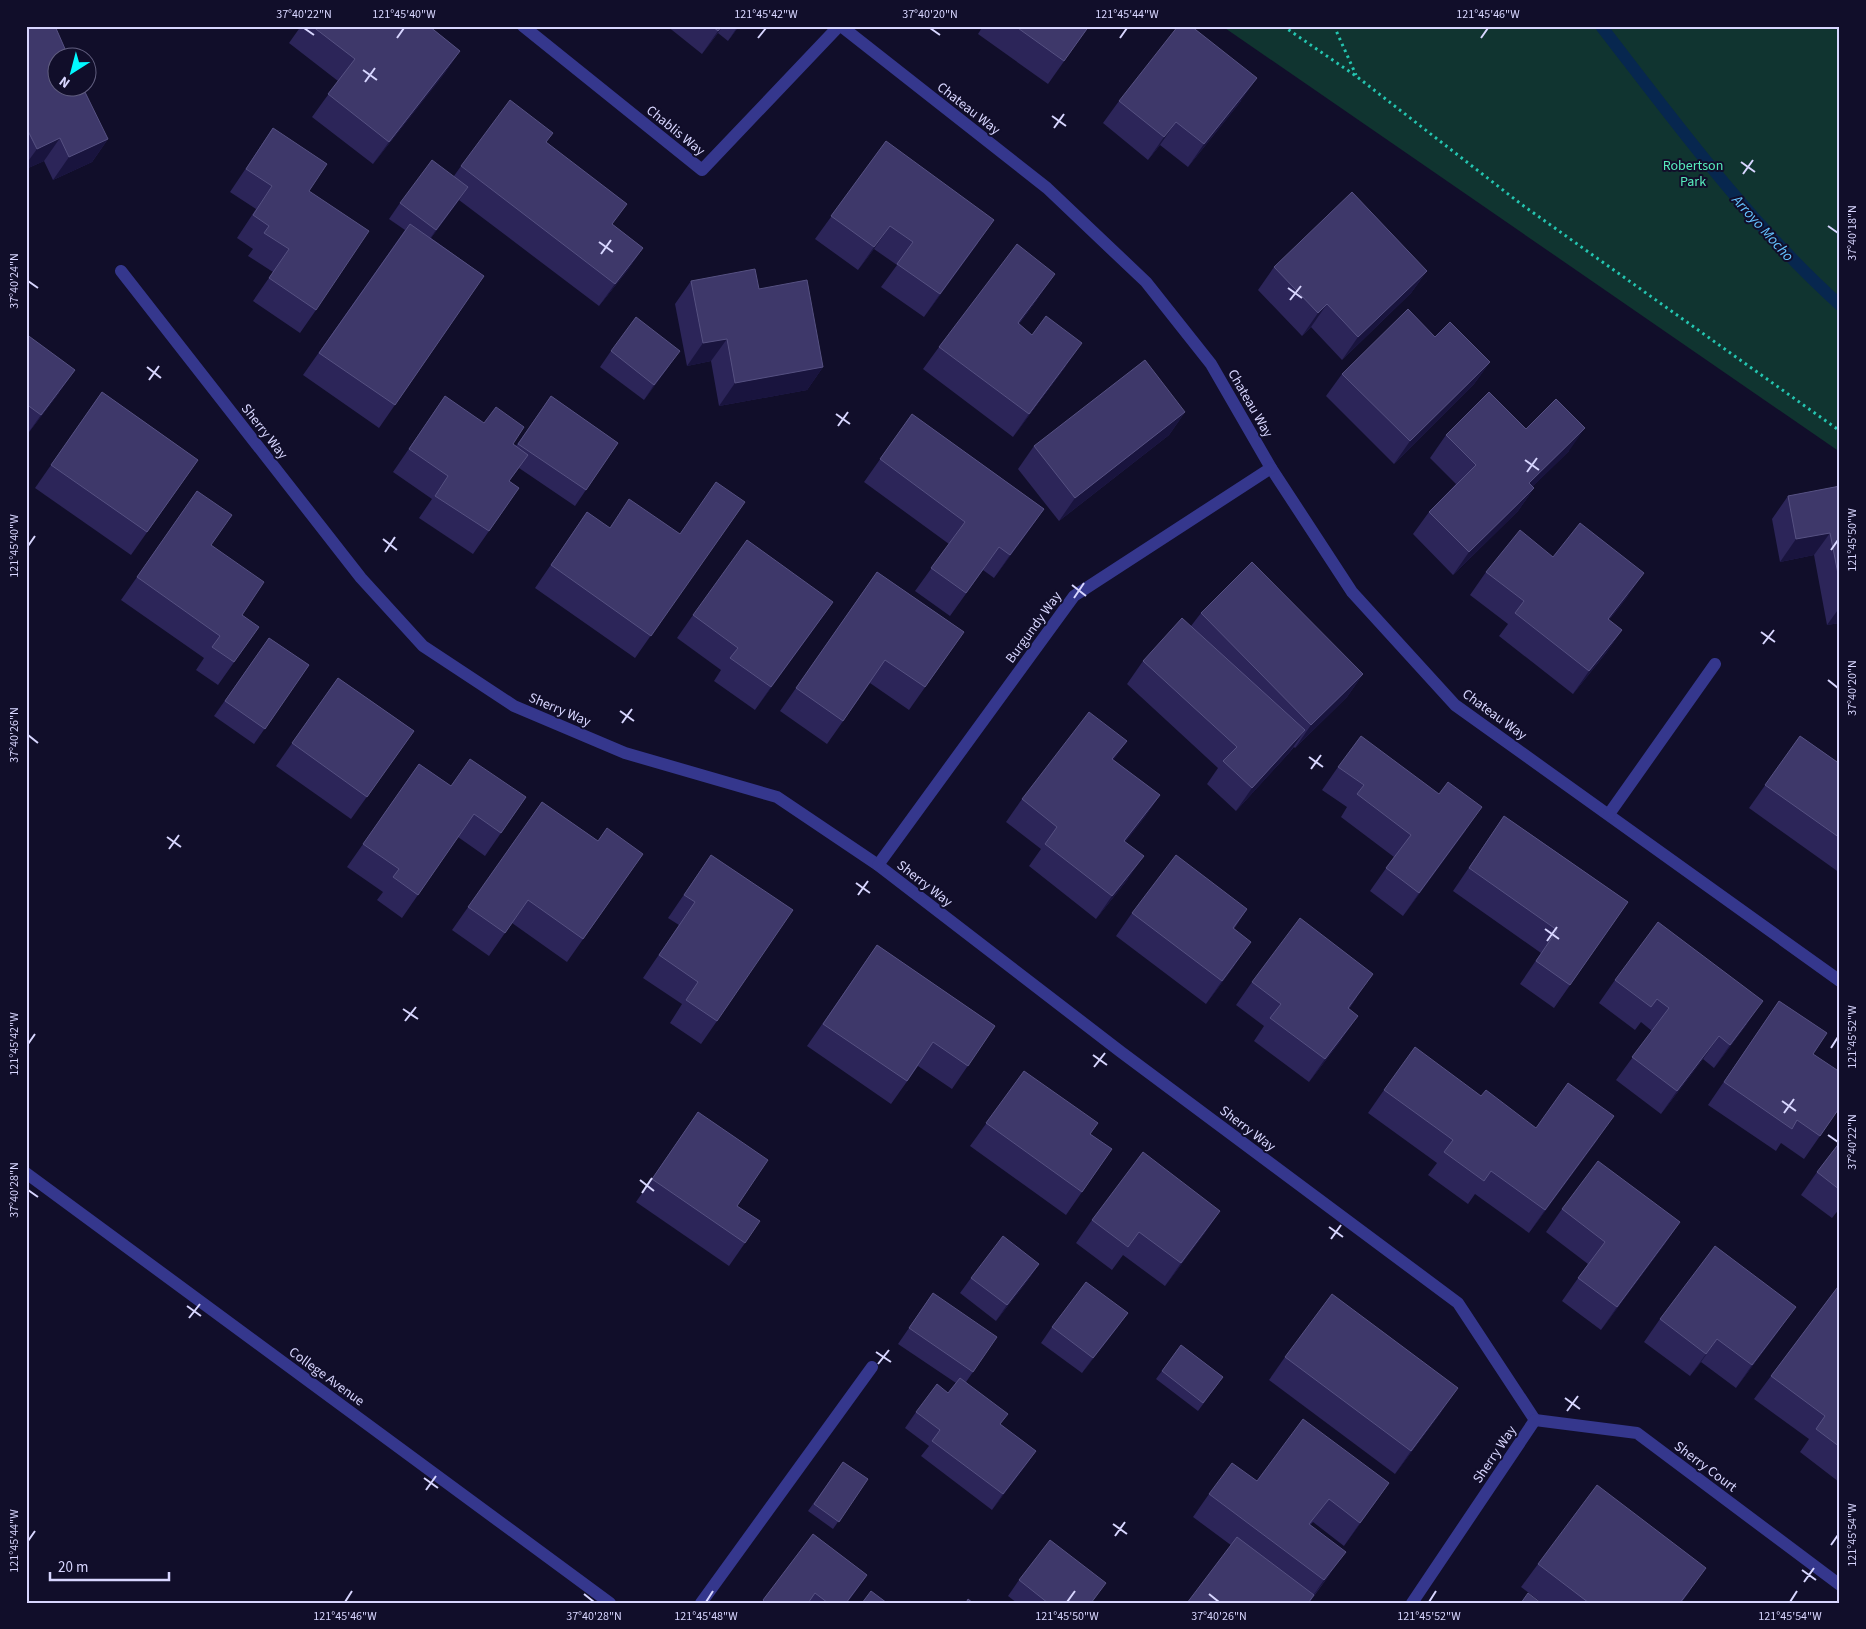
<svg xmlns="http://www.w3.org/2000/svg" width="1866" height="1629" font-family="'Source Sans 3',sans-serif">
	<rect width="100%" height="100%" fill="#110e2a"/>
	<!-- green -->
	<path fill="#103430" d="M1222,26h618v426z"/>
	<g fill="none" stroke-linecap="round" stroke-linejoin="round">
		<!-- stream -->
		<path stroke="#07274f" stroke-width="12" d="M1601,26c75,97 147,196 239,279"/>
		<!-- path -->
		<g stroke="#24c5b0" stroke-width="3" stroke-dasharray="2.5 4" stroke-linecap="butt">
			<path d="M1283,26l73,50 165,128 319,227"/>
			<path d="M1334,26l22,49"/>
		</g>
		<!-- service -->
		<path stroke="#35378d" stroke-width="12" d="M701,1603l171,-236"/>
		<!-- minor -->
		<g stroke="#35378d" stroke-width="12">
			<path d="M523,26l179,144 137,-144"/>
			<path d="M841,26l206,162 99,94 65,82 60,104 81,124 103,113 385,276"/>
			<path d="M121,271l240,307 62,68 91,60 111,47 152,44 101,68 243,187 337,251 77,117"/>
			<path d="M1609,814l106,-150"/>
			<path d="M878,865l196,-269 197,-128"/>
			<path d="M1535,1420l102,13 203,152"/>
			<path d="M1412,1603l123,-183"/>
		</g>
		<!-- tertiary -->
		<path stroke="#35378d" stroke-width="12" d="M26,1173l584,430"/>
	</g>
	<!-- wall -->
	<g fill="#2c2559">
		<path d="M301,26h128l31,25 -16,23 -71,90 -61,-47 26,-36 -49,-38z"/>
		<path d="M667,26h72l-11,15 -10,-8 -16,21z"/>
		<path d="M983,26h106l-41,58 -70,-50z"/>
		<path d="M26,30l82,109 -16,23 -39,18 -9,-19 -18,8z"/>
		<path d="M1119,101h122l-53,66 -28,-22 -12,15 -45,-37z"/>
		<path d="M273,128l36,63 7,119 -16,23 -47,-32 20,-29 -25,-16 5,-7 -16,-11 19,-29 -26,-17z"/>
		<path d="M886,141l92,102 -54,74 -43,-30 16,-22 -23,-16 -16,21 -43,-31z"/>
		<path d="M546,143l81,61 -15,20 31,24 -16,23 -28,35 -140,-106 -28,38 53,38 -105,152 -76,-53 102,-145 -16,-11 11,-16 54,-27 7,-10z"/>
		<path d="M1274,267l153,4 -16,22 -69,67 -31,-33 -9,9 -44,-46z"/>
		<path d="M691,281l68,8 64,78 -16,23 -88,16 -8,-45 -24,5 -12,-62z"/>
		<path d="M1039,297l-20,27 47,42 -53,71 -90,-68 16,-22z"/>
		<path d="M26,334l33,59 -33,43z"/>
		<path d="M1435,337l55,25 -16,22 -80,80 -68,-68 16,-22z"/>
		<path d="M611,351l58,15 -25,34 -44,-33z"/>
		<path d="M102,392l96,68 -67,95 -96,-67z"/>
		<path d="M445,396l71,50 35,-50 67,47 -43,63 -56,-38 -10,13 10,7 -46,66 -54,-36 13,-19 -39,-27z"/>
		<path d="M1185,412l-16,23 -110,86 -41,-52 16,-23z"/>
		<path d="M912,414l132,95 -50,69 -11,-8 -33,46 -35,-25 34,-47 -85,-62z"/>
		<path d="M1526,429l43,22 -37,36 2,1 -16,23 -65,64 -40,-41 16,-22 27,-28 -26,-26 16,-23z"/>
		<path d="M1840,486v137l-13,2 -13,-70 -34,7 -8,-43 16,-23z"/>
		<path d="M197,491l14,54 31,70 17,12 -41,58 -22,-15 8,-12 -83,-58z"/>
		<path d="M745,502l-110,156 -100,-70 52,-76 22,16 70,6z"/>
		<path d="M1553,557l75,39 -19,24 13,10 -16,23 -33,41 -74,-58 9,-12 -38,-29 16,-23z"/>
		<path d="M877,572l87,60 -55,78 -39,-27 -43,61 -47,-33z"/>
		<path d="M833,602l-78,108 -41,-29 7,-11 -44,-32 16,-23z"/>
		<path d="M1201,613l162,61 -16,23 -52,51 -1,-1 -5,6 -53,58 -29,-27 11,-16 -91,-84 16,-23 48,-35z"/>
		<path d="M269,638l40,27 -55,79 -40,-28z"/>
		<path d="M338,678l76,53 -63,88 -75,-53z"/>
		<path d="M1800,736l40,28v109l-91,-65z"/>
		<path d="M1127,741l-14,19 47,35 -16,23 -19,24 3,37 -32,40 -67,-53 12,-17 -35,-27 16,-23z"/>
		<path d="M419,764l32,22 75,11 -41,59 -27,-19 -56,81 -25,-18 6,-8 -36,-25z"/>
		<path d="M1338,767l128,63 -63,86 -33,-25 24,-34 -53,-40 6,-10 -25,-17z"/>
		<path d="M542,802l56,39 45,13 -76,108 -55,-39 -23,33 -37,-26z"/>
		<path d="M1504,816l124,86 -74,106 -34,-24 21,-31 -88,-62z"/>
		<path d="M711,855l6,166 -16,23 -31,-21 12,-19 -39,-26 36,-53 -11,-7z"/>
		<path d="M1247,909l-13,20 1,36 -29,39 -90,-68 16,-23z"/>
		<path d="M877,945l118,81 -43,63 -34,-23 -27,38 -84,-58z"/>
		<path d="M1615,980l132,44 -33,44 -11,-9 -42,55 -45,-34 36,-49 -11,-9 -6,8 -36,-27z"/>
		<path d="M1252,982l105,15 -8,12 -7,30 -33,43 -55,-41 10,-15 -28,-21z"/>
		<path d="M1779,1001l34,53 27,53 -36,52 -23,-16 -5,8 -68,-46z"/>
		<path d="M1024,1071l66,63 22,15 -46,66 -96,-69z"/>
		<path d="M1384,1090l97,6 55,32 62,11 -69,94 -54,-39 -7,10 -40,-29 9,-12 -69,-50z"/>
		<path d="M698,1112l39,94 8,37 -16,23 -93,-64z"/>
		<path d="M1840,1142v66l-8,10 -31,-23 16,-23z"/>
		<path d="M1562,1209l118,13 -16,23 -63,85 -39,-29 26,-37 -42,-32z"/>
		<path d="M1220,1211l-16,23 -39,52 -42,-31 -11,15 -36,-27 16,-23z"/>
		<path d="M1039,1264l-11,16 -32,41 -36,-28 11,-15z"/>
		<path d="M1840,1284v197l-1,1 -39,-30 9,-13 -55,-40 17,-23z"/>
		<path d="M933,1293l40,79 -7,10 34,42 36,27 -44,59 -71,-54 8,-10 -24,-18 11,-16 32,-19 8,-10 -58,-39z"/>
		<path d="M1128,1313l-11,15 -35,45 -41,-30 11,-16z"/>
		<path d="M1660,1319l120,10 -44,59 -35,-26 -11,14 -46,-34z"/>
		<path d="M1181,1345l42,32 -25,34 -42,-32z"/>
		<path d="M1285,1357l157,54 -47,63 -126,-94z"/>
		<path d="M843,1462l25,17 -35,50 -25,-18z"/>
		<path d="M1257,1481l132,2 -45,63 -31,-24 -3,3 20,49 -21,29 -116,-86 16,-23z"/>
		<path d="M813,1534l54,41 -20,28h-86z"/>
		<path d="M1538,1564l152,27 -9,12h-139l-21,-16z"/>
		<path d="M1019,1580l73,23h-75l-9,-7z"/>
	</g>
	<!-- shaded-wall -->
	<g fill="#19143e">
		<path d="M722,26h1l-21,28 16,-23z"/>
		<path d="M738,26h1l-11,15z"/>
		<path d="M460,51l-16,23 -71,90 16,-22z"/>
		<path d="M1257,78l-16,23 -53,66 16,-23z"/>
		<path d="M1176,122l-16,23 -12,15 16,-23z"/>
		<path d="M60,138l-16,23 -18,8v-5l11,-15z"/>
		<path d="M108,139l-16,23 -39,18 16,-23z"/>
		<path d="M468,187l-11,16 -32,43 11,-16z"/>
		<path d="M994,220l-16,23 -54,74 16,-23z"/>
		<path d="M890,226l-16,23 -16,21 16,-23z"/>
		<path d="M643,248l-16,23 -28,35 16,-22z"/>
		<path d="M1427,271l-16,22 -69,67 16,-23z"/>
		<path d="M1055,274l-16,23 -37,49 16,-23z"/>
		<path d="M1327,304l-16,23 -9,9 16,-23z"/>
		<path d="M727,339l-16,22 -24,5 16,-23z"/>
		<path d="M1082,343l-16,23 -53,71 16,-23z"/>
		<path d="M680,351l-11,15 -25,34 10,-15z"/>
		<path d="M1490,362l-16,22 -80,80 16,-23z"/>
		<path d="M823,367l-16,23 -88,16 16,-23z"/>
		<path d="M75,370l-16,23 -33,43 15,-21z"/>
		<path d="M1185,412l-16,23 -110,86 16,-23z"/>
		<path d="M1585,428l-16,23 -56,55 16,-23z"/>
		<path d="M1534,488l-16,23 -65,64 16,-23z"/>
		<path d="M1044,509l-16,23 -34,46 16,-23z"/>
		<path d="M1830,533l-16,22 -34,7 16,-23z"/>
		<path d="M1644,573l-16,23 -37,46 17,-23z"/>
		<path d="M833,602l-16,23 -62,85 16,-23z"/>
		<path d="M1840,607v16l-13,2z"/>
		<path d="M1622,630l-16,23 -33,41 16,-23z"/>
		<path d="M1363,674l-16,23 -52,51 16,-23z"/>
		<path d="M1305,730l-16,23 -53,58 16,-23z"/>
		<path d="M1127,741l-16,23 1,-5z"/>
		<path d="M1160,795l-16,23 -36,46 16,-23z"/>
		<path d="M1482,807l-16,23 -63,86 16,-23z"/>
		<path d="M1144,856l-16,23 -32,40 16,-23z"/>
		<path d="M1251,942l-16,23 -29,39 16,-23z"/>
		<path d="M1373,974l-16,23 -25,34 16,-23z"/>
		<path d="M1763,1001l-16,23 -33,44 16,-23z"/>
		<path d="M1358,1016l-16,23 -33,43 16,-23z"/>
		<path d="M1719,1036l-16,23 -42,55 16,-23z"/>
		<path d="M1614,1116l-16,23 -69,94 16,-23z"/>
		<path d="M1220,1211l-16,23 -39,52 16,-23z"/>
		<path d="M1680,1222l-16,23 -63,85 16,-23z"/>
		<path d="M1039,1264l-11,16 -32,41 11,-16z"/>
		<path d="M1796,1307l-16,22 -44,59 16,-23z"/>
		<path d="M1128,1313l-11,15 -35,45 11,-15z"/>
		<path d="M1717,1339l-16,23 -11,14 16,-22z"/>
		<path d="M1458,1388l-16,23 -47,63 16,-23z"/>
		<path d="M1036,1451l-11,16 -33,43 11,-16z"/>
		<path d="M1389,1483l-16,23 -29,40 16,-23z"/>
		<path d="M1346,1552l-16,22 -22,29 16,-23z"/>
		<path d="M1706,1568l-25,35h-1z"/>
		<path d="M867,1575l-11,16 -9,12h-1z"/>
	</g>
	<!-- building -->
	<g fill="#3e386a" stroke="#565182">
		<path d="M35,26h20l14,32h-11v30h25l25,51 -39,18 -9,-19 -23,11 -11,-22v-97z"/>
		<path d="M312,26h117l31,25 -71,91 -61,-48 27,-35z"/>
		<path d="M712,26h10l-4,5z"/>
		<path d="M1015,26h74l-25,35z"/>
		<path d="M1178,26h13l66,52 -53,66 -28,-22 -12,15 -45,-36z"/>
		<path d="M510,100l43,33 -7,9 81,62 -15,20 31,24 -28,36 -154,-118z"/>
		<path d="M273,128l54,36 -18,27 60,40 -53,79 -47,-32 20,-29 -25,-16 5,-7 -16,-11 19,-29 -26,-17z"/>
		<path d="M886,141l108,79 -54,74 -43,-30 16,-22 -23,-16 -16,21 -43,-31z"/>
		<path d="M432,160l36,27 -32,43 -36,-27z"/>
		<path d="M1352,192l75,79 -69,66 -31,-33 -9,9 -44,-46z"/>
		<path d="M410,224l74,52 -89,129 -76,-52z"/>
		<path d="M1017,244l38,30 -37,49 14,12 14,-19 36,27 -53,71 -90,-67z"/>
		<path d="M755,269l4,20 48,-9 16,87 -88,16 -8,-44 -24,4 -12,-62z"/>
		<path d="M1408,309l27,28 15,-15 40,40 -80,79 -68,-67z"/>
		<path d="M636,317l44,34 -26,34 -43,-34z"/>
		<path d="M26,334l49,36 -34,45 -15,-11z"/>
		<path d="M1145,360l40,52 -110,86 -41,-52z"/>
		<path d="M102,392l96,68 -51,72 -96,-67z"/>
		<path d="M1489,392l37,37 30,-30 29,29 -56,55 5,5 -65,64 -40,-40 47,-47 -30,-30z"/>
		<path d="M445,396l39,27 12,-16 28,20 -11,17 15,11 -19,26 10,7 -30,43 -54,-35 13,-20 -39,-27z"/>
		<path d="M551,396l67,47 -32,47 -68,-46z"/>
		<path d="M912,414l132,95 -34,46 -11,-8 -33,46 -35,-25 34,-46 -85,-63z"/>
		<path d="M716,482l29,20 -94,134 -100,-71 36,-53 23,16 19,-29 51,35z"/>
		<path d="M1840,486v98l-10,-51 -34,6 -8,-43z"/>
		<path d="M197,491l35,24 -21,30 53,37 -22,33 17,12 -25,35 -22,-15 8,-11 -83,-59z"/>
		<path d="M1580,523l64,50 -36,46 14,11 -33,41 -74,-58 9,-12 -38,-29 34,-42 33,27z"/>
		<path d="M747,540l86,62 -62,85 -41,-29 8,-10 -45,-33z"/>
		<path d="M1252,562l111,112 -52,51 -110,-112z"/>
		<path d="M877,572l87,60 -39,55 -40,-27 -42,61 -47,-33z"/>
		<path d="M1182,618l123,112 -53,58 -29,-27 14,-14 -94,-86z"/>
		<path d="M269,638l40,27 -44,64 -40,-28z"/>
		<path d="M338,678l76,53 -47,66 -75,-54z"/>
		<path d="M1089,712l38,29 -15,18 48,36 -36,46 20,15 -32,40 -67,-52 12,-17 -35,-28z"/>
		<path d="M1361,736l78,58 9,-12 34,25 -63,86 -33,-25 25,-33 -54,-41 7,-9 -26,-18z"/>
		<path d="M1800,736l40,28v74l-75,-53z"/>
		<path d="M470,759l56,38 -25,36 -27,-19 -56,81 -25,-18 6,-8 -36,-25 56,-80 32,22z"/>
		<path d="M542,802l56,39 9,-13 36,26 -60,85 -55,-39 -23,33 -37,-26z"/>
		<path d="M1504,816l124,86 -58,83 -34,-24 21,-31 -88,-62z"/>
		<path d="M711,855l82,55 -76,111 -31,-21 12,-18 -39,-27 36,-53 -11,-7z"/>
		<path d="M1176,855l71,54 -14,19 18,14 -29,39 -90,-68z"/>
		<path d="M1300,918l73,56 -25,34 10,8 -33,43 -55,-41 11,-14 -29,-22z"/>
		<path d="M1658,922l105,79 -33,44 -11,-9 -42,55 -45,-34 37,-49 -12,-9 -6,8 -36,-27z"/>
		<path d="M877,945l118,81 -27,40 -35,-24 -26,39 -84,-57z"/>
		<path d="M1779,1001l48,32 -14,21 27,18v35l-20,29 -23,-16 -5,9 -68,-47z"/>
		<path d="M1415,1047l66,49 5,-6 50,38 32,-45 46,33 -69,94 -54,-39 -7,10 -40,-29 9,-12 -69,-50z"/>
		<path d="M1024,1071l74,52 -8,11 22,15 -30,43 -96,-69z"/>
		<path d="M698,1112l70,48 -31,46 23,15 -15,22 -93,-64z"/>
		<path d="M1840,1142v48l-23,-18z"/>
		<path d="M1143,1152l77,59 -39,52 -42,-31 -11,15 -36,-27z"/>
		<path d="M1598,1161l82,61 -63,85 -39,-29 27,-36 -43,-33z"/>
		<path d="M1003,1236l36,28 -32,41 -36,-27z"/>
		<path d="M1715,1246l81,61 -44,58 -35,-26 -11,15 -46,-35z"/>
		<path d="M1086,1282l42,31 -35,45 -41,-31z"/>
		<path d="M1840,1284v163l-24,-18 9,-13 -54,-40z"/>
		<path d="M933,1293l64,44 -24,35 -64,-44z"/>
		<path d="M1332,1294l126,94 -47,63 -126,-94z"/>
		<path d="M1181,1345l42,32 -20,26 -41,-32z"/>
		<path d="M960,1378l48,36 -8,10 36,27 -33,43 -71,-53 8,-11 -24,-18 21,-28 11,9z"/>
		<path d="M1303,1419l86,64 -29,40 -31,-24 -20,25 37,28 -22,28 -115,-86 23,-31 25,18z"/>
		<path d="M843,1462l25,17 -29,43 -25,-18z"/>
		<path d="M1597,1485l109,83 -26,35h-91l-51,-39z"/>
		<path d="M813,1534l54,41 -21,28h-18l-13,-10 -7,10h-42l-3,-3z"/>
		<path d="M1237,1537l77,58 -6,8h-121z"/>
		<path d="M1050,1540l56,43 -15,20h-43l-29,-23z"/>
		<path d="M871,1591l16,12h-25z"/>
		<path d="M1528,1593l13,10h-20z"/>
		<path d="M968,1599l5,4h-7z"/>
	</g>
	<!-- ticks -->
	<path fill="none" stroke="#d8d6ff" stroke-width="2" d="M304,28l10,7M930,28l10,7M397,38l7,-10M758,38l8,-10M1120,38l7,-10M1481,38l7,-10M363,70l14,10M365,82l10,-14M1052,116l14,10M1054,128l10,-14M1741,162l14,10M1743,174l10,-14M1828,226l10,7M599,242l14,10M601,254l10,-14M28,281l10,7M1288,288l14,10M1290,300l11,-14M147,367l14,11M149,380l10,-14M836,414l14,10M838,426l10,-14M1525,460l14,10M1527,472l10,-14M383,539l14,11M28,546l7,-10M1831,550l7,-10M385,552l10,-15M1072,585l14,11M1074,598l10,-15M1761,632l14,10M1763,644l11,-14M1828,680l10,8M620,711l14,10M622,723l10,-14M28,735l10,8M1309,757l14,10M1311,769l10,-14M167,837l14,10M169,849l10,-14M856,883l14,10M858,895l10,-14M1545,929l14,10M1547,941l10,-14M403,1009l15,10M405,1021l11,-14M28,1044l7,-10M1831,1048l7,-11M1093,1055l14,10M1094,1067l11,-14M1782,1101l14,10M1784,1113l10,-14M1828,1135l10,7M640,1180l14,11M28,1190l10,7M642,1193l10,-15M1329,1227l14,10M1331,1239l10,-14M187,1306l14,10M189,1318l11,-14M876,1352l15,10M878,1364l11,-14M1565,1398l15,11M1567,1411l11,-15M424,1478l14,10M426,1490l10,-14M1113,1524l14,10M1115,1536l10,-14M28,1541l7,-10M1831,1545l7,-10M1802,1570l14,10M1804,1582l10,-14M584,1594l10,8M1209,1594l10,8M345,1602l7,-11M706,1602l7,-11M1067,1602l8,-11M1429,1602l7,-11M1790,1602l7,-11"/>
	<g text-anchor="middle" stroke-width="4" stroke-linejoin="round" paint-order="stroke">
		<!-- street labels -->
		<g font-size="14" fill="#d8d6ff" stroke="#110e2a">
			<text transform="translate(969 108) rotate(38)" y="5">Chateau Way</text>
			<text transform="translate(676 130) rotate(39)" y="5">Chablis Way</text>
			<text transform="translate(1251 403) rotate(60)" y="5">Chateau Way</text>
			<text transform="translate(265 431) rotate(52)" y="5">Sherry Way</text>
			<text transform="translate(1033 627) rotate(-54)" y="5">Burgundy Way</text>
			<text transform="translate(560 709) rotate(23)" y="5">Sherry Way</text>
			<text transform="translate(1495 714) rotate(36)" y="5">Chateau Way</text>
			<text transform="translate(925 883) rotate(38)" y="5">Sherry Way</text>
			<text transform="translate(1248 1128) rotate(37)" y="5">Sherry Way</text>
			<text transform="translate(327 1376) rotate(36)" y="5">College Avenue</text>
			<text transform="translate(1494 1454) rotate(-56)" y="5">Sherry Way</text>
			<text transform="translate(1706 1466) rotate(37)" y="5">Sherry Court</text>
		</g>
		<!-- park labels -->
		<g font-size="14" fill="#57ebbb" stroke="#110e2a">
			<text x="1693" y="170">Robertson<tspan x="1693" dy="16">Park</tspan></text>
		</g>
		<!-- water labels -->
		<g font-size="15" font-style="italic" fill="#64c2ff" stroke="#110e2a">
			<text transform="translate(1763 228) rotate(48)" y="5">Arroyo Mocho</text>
		</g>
	</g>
	<!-- border -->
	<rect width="1866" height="1629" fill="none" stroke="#110e2a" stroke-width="55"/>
	<!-- north arrow -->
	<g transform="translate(72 72) rotate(216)"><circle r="24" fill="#110e2a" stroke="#615e7f"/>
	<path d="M0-4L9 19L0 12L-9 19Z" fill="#02f8ff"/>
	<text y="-8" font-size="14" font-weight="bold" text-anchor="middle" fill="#d8d6ff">N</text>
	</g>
	<!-- scale -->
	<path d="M50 1572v8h119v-8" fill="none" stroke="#d8d6ff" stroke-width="2.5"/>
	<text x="58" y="1572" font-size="15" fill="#d8d6ff" stroke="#110e2a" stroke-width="4" paint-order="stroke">20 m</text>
	<rect x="28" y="28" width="1810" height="1574" fill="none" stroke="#d8d6ff" stroke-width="2"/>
	<g font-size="12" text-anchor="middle" fill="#d8d6ff">
		<text x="304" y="18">37°40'22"N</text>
		<text x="404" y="18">121°45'40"W</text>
		<text x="766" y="18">121°45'42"W</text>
		<text x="930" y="18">37°40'20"N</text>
		<text x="1127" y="18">121°45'44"W</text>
		<text x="1488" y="18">121°45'46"W</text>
		<text transform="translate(1852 233) rotate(-90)" y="4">37°40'18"N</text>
		<text transform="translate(14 281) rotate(-90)" y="4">37°40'24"N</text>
		<text transform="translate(1852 540) rotate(-90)" y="4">121°45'50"W</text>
		<text transform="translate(14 546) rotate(-90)" y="4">121°45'40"W</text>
		<text transform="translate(1852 688) rotate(-90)" y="4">37°40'20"N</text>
		<text transform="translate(14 735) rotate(-90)" y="4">37°40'26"N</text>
		<text transform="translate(1852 1037) rotate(-90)" y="4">121°45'52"W</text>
		<text transform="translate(14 1044) rotate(-90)" y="4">121°45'42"W</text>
		<text transform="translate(1852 1142) rotate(-90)" y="4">37°40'22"N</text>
		<text transform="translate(14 1190) rotate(-90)" y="4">37°40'28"N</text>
		<text transform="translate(1852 1535) rotate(-90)" y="4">121°45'54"W</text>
		<text transform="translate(14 1541) rotate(-90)" y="4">121°45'44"W</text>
		<text x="345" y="1620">121°45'46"W</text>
		<text x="594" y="1620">37°40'28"N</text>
		<text x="706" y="1620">121°45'48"W</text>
		<text x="1067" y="1620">121°45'50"W</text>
		<text x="1219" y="1620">37°40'26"N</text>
		<text x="1429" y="1620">121°45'52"W</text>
		<text x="1790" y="1620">121°45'54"W</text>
	</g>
</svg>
